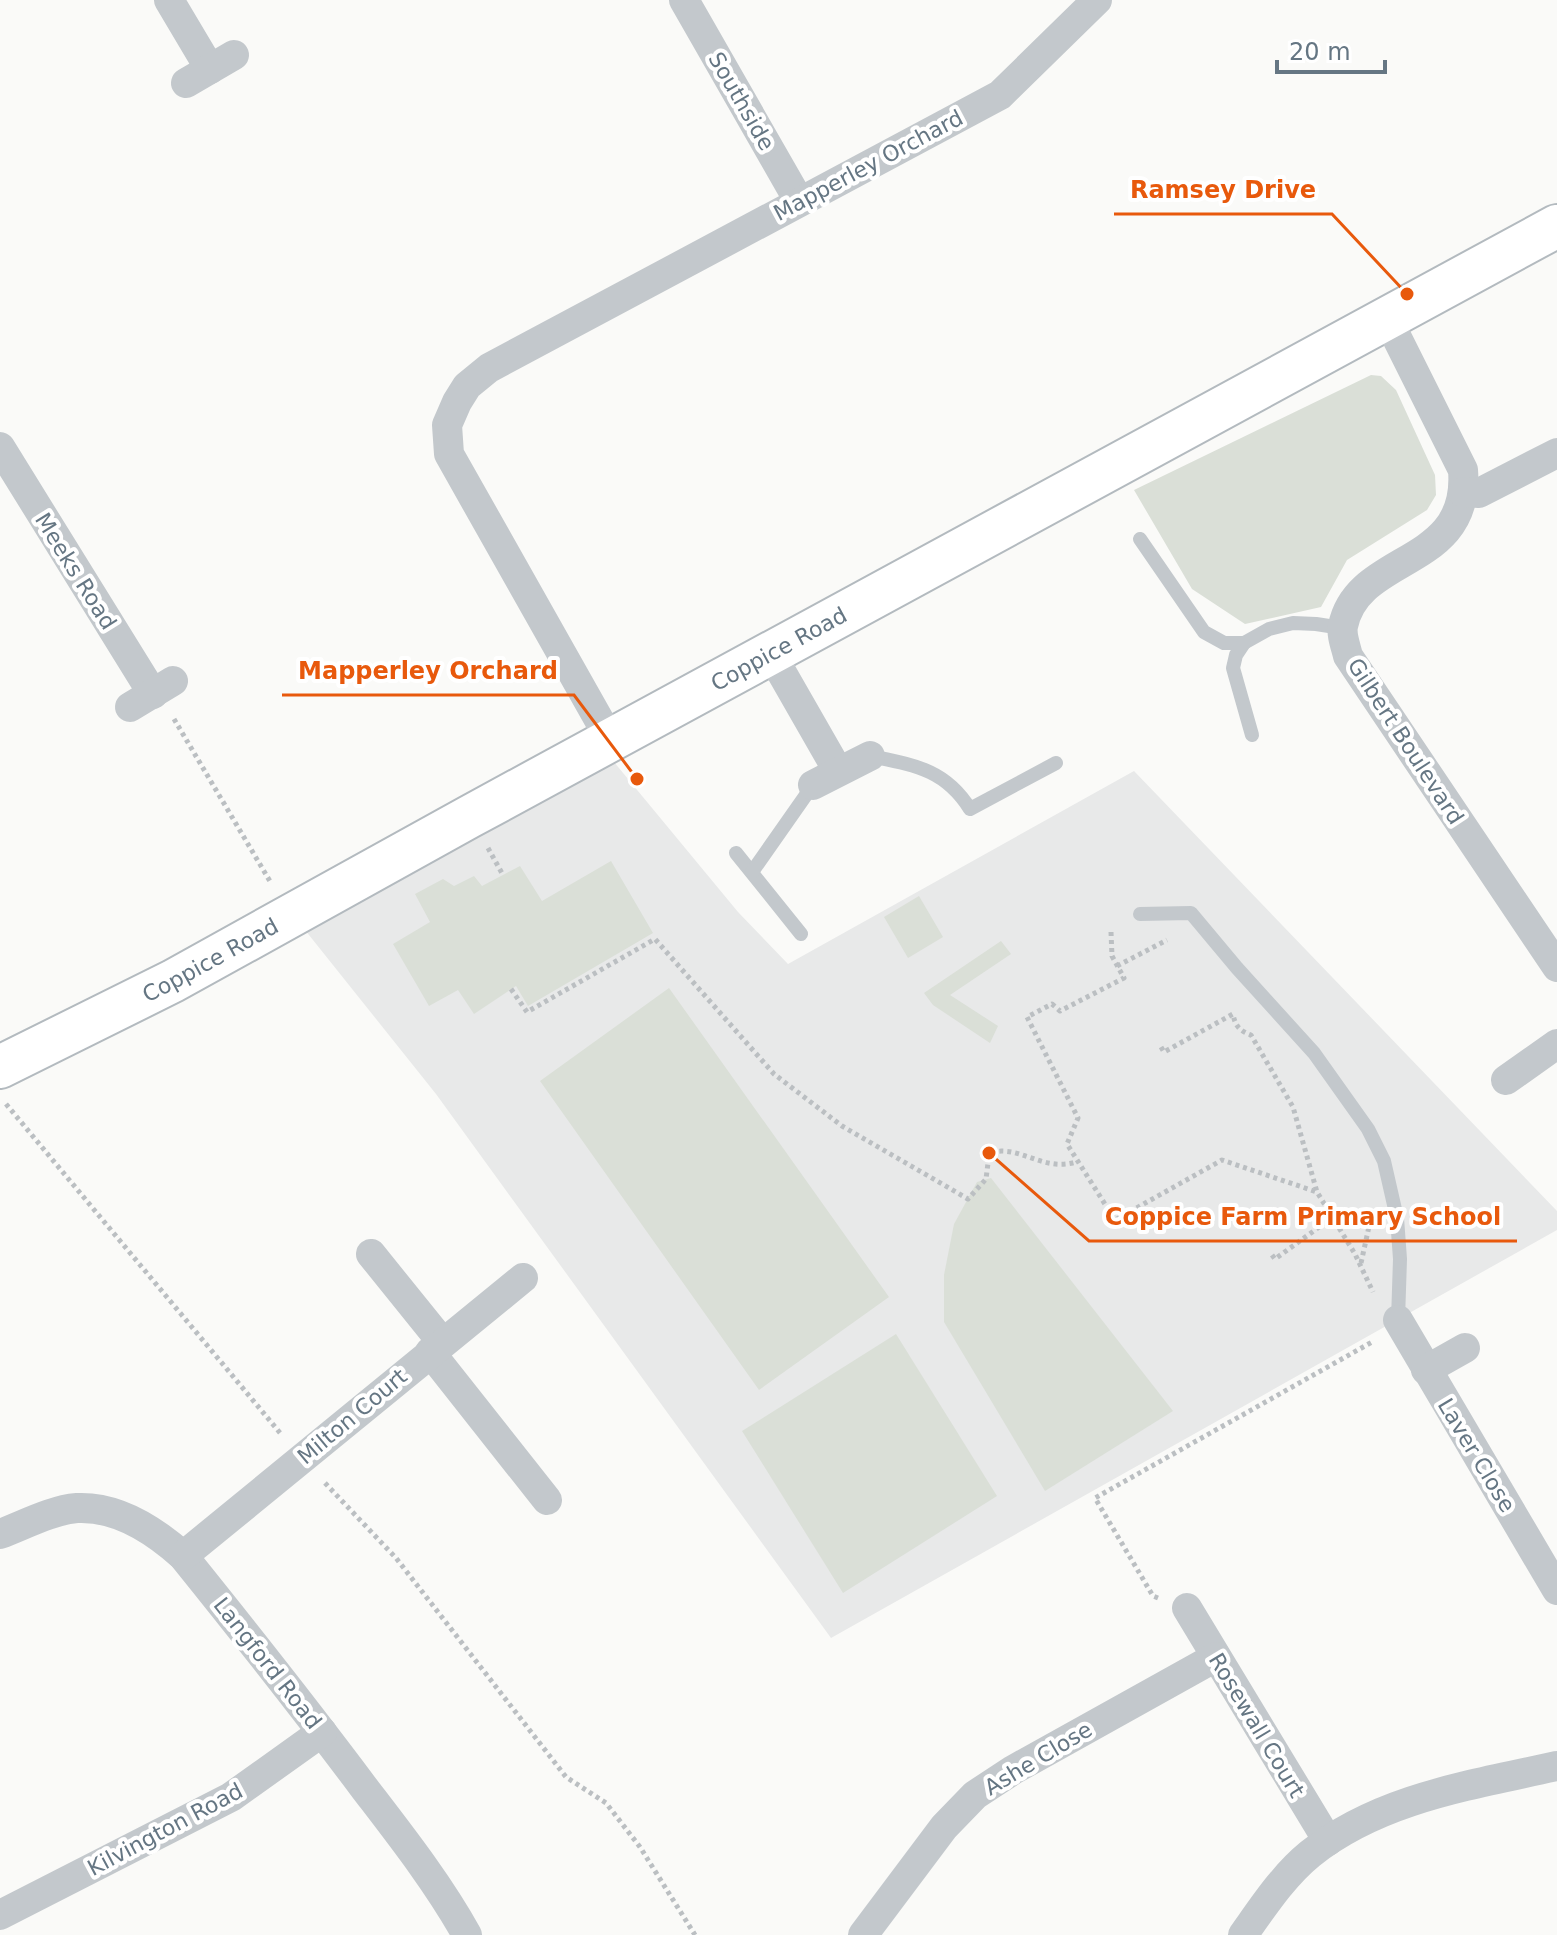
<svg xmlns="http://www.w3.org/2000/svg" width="1557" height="1935" font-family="'DejaVu Sans',sans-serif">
	<rect width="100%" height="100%" fill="#fafaf8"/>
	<!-- built -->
	<path fill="#e8e9e9" d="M614,762l124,150 50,52 346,-193 423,440v19l-726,408 -395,-544 -131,-164z"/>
	<!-- green -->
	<g fill="#dadfd7">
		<path d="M1371,375l10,1 15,14 39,85 1,20 -9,15 -80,50 -26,47 -76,17 -53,-35 -58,-99z"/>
		<path d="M611,861l42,72 -125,73 -12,-20 -42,28 -16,-24 -29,16 -36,-62 37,-22 -15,-28 28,-15 11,7 20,-10 8,10 38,-20 22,35z"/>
		<path d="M919,896l24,41 -35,21 -24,-41z"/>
		<path d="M1001,941l10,13 -61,41 48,31 -8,17 -57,-38 -9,-12z"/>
		<path d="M669,988l220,309 -130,93 -219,-309z"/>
		<path d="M991,1178l182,233 -128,80 -101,-169v-47l10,-51 23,-42z"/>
		<path d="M896,1334l101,162 -154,97 -101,-162z"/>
	</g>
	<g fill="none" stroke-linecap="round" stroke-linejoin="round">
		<!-- secondary casing -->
		<g stroke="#b3babf" stroke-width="46">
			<g id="secondary">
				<path id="s1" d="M0,1067l173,-86 296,-164 1088,-591"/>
			</g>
		</g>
		<!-- path -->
		<g stroke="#bbbfc2" stroke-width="5" stroke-dasharray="4 4" stroke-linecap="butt">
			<path d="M174,719l97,164"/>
			<path d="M488,848l15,27"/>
			<path d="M1111,932l1,24 12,22 -64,33 -8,-7 -25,13 51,101 -11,26 48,76 107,-60 95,32"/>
			<path d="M1117,966l50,-26"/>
			<path d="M511,989l16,23 128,-73 119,135 68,52 126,73 18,-20 2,-16 5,-11c28,-6 51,20 83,10"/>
			<path d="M1161,1047l3,5 69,-38c2,12 7,17 18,21l42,72 24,85 38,62 18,38"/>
			<path d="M6,1104l275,330"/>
			<path d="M1272,1255l3,4 58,-42"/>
			<path d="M1361,1263l9,-41"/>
			<path d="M325,1483l71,75 170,219 40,26 34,44 55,88"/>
			<path d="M1158,1598l-5,-2 -58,-98 277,-156"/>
		</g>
		<!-- lane -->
		<g stroke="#c3c8cc" stroke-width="14">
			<path d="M1140,539l64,93 20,11h20l25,-14 24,-6 23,1 26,4"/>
			<path d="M1244,643l-8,12 -3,13 19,67"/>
			<path d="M870,756c44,9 75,13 100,53l86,-46"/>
			<path d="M736,853l65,81"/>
			<path d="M752,872l61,-87"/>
			<path d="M1140,914l51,-1 46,55 77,85 54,76 16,32 13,57 3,41 -2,61"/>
		</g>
		<!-- street -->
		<g stroke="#c3c8cc" stroke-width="30">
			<path d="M169,0l41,69"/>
			<path d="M684,0l115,201"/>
			<path d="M186,83l48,-28"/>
			<path d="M1387,318l76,152c8,99 -105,82 -120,156 -2,9 3,21 5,30l209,311"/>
			<path d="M0,447l153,247"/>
			<path d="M1463,492l16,1 78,-40"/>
			<path d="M771,654l67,117"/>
			<path d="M130,707l43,-26"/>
			<path d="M611,741l-162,-287 -2,-29 10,-23 10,-16 22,-18 511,-273 97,-95"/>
			<path d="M813,785l57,-29"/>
			<path d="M1506,1080l51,-36"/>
			<path d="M371,1254l71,88"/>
			<path d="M1398,1320l159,270"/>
			<path d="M430,1352l117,148"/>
			<path d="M1426,1370l39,-22"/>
			<path d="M0,1534c24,-9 52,-24 77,-26 41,-2 77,22 106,48 62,77 123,154 182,233 36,47 73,94 102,146"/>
			<path d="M183,1556l340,-278"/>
			<path d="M1187,1608l141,233"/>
			<path d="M0,1915l231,-118 91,-65"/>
			<path d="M863,1935l81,-108 31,-32 38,-25 203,-113"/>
			<path d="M1243,1935c20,-28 40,-59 67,-81 70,-56 162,-69 247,-88"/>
		</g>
		<!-- secondary -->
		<use href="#secondary" stroke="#fff" stroke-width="42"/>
	</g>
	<g text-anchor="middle" stroke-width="8" stroke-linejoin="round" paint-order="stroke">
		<!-- street labels -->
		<g font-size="22" fill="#657683" stroke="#fff">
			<text transform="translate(742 101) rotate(60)" y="8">Southside</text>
			<text transform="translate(868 165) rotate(-28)" y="8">Mapperley Orchard</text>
			<text transform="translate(76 571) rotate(58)" y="8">Meeks Road</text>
			<text dy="8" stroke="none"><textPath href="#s1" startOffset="884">Coppice Road</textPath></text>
			<text transform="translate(1406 741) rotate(57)" y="8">Gilbert Boulevard</text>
			<text dy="8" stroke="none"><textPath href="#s1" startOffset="236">Coppice Road</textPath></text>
			<text transform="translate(352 1416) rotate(-40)" y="8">Milton Court</text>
			<text transform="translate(1477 1455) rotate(59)" y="8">Laver Close</text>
			<text transform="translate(268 1663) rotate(52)" y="8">Langford Road</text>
			<text transform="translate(1257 1725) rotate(59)" y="8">Rosewall Court</text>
			<text transform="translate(1038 1758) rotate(-31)" y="8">Ashe Close</text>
			<text transform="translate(165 1829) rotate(-28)" y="8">Kilvington Road</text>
		</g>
	</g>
	<!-- callouts -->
	<path fill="none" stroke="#e8590c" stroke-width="3" d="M1407 294L1332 214H1114M637 779L574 695H282M989 1153L1089 1241H1517"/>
	<g fill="#e8590c" stroke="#fff" stroke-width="3">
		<circle cx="1407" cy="294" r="8"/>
		<circle cx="637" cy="779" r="8"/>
		<circle cx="989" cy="1153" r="8"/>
	</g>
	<g font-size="24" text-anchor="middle" font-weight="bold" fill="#e8590c" stroke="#fff" stroke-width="8" stroke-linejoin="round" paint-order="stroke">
		<text x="1223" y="198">Ramsey Drive</text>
		<text x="428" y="679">Mapperley Orchard</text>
		<text x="1303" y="1225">Coppice Farm Primary School</text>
	</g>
	<!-- scale -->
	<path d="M1277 60v12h108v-12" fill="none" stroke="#657683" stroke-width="4"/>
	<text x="1289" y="60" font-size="24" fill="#657683" stroke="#ffffff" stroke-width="6" paint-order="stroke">20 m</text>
</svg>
